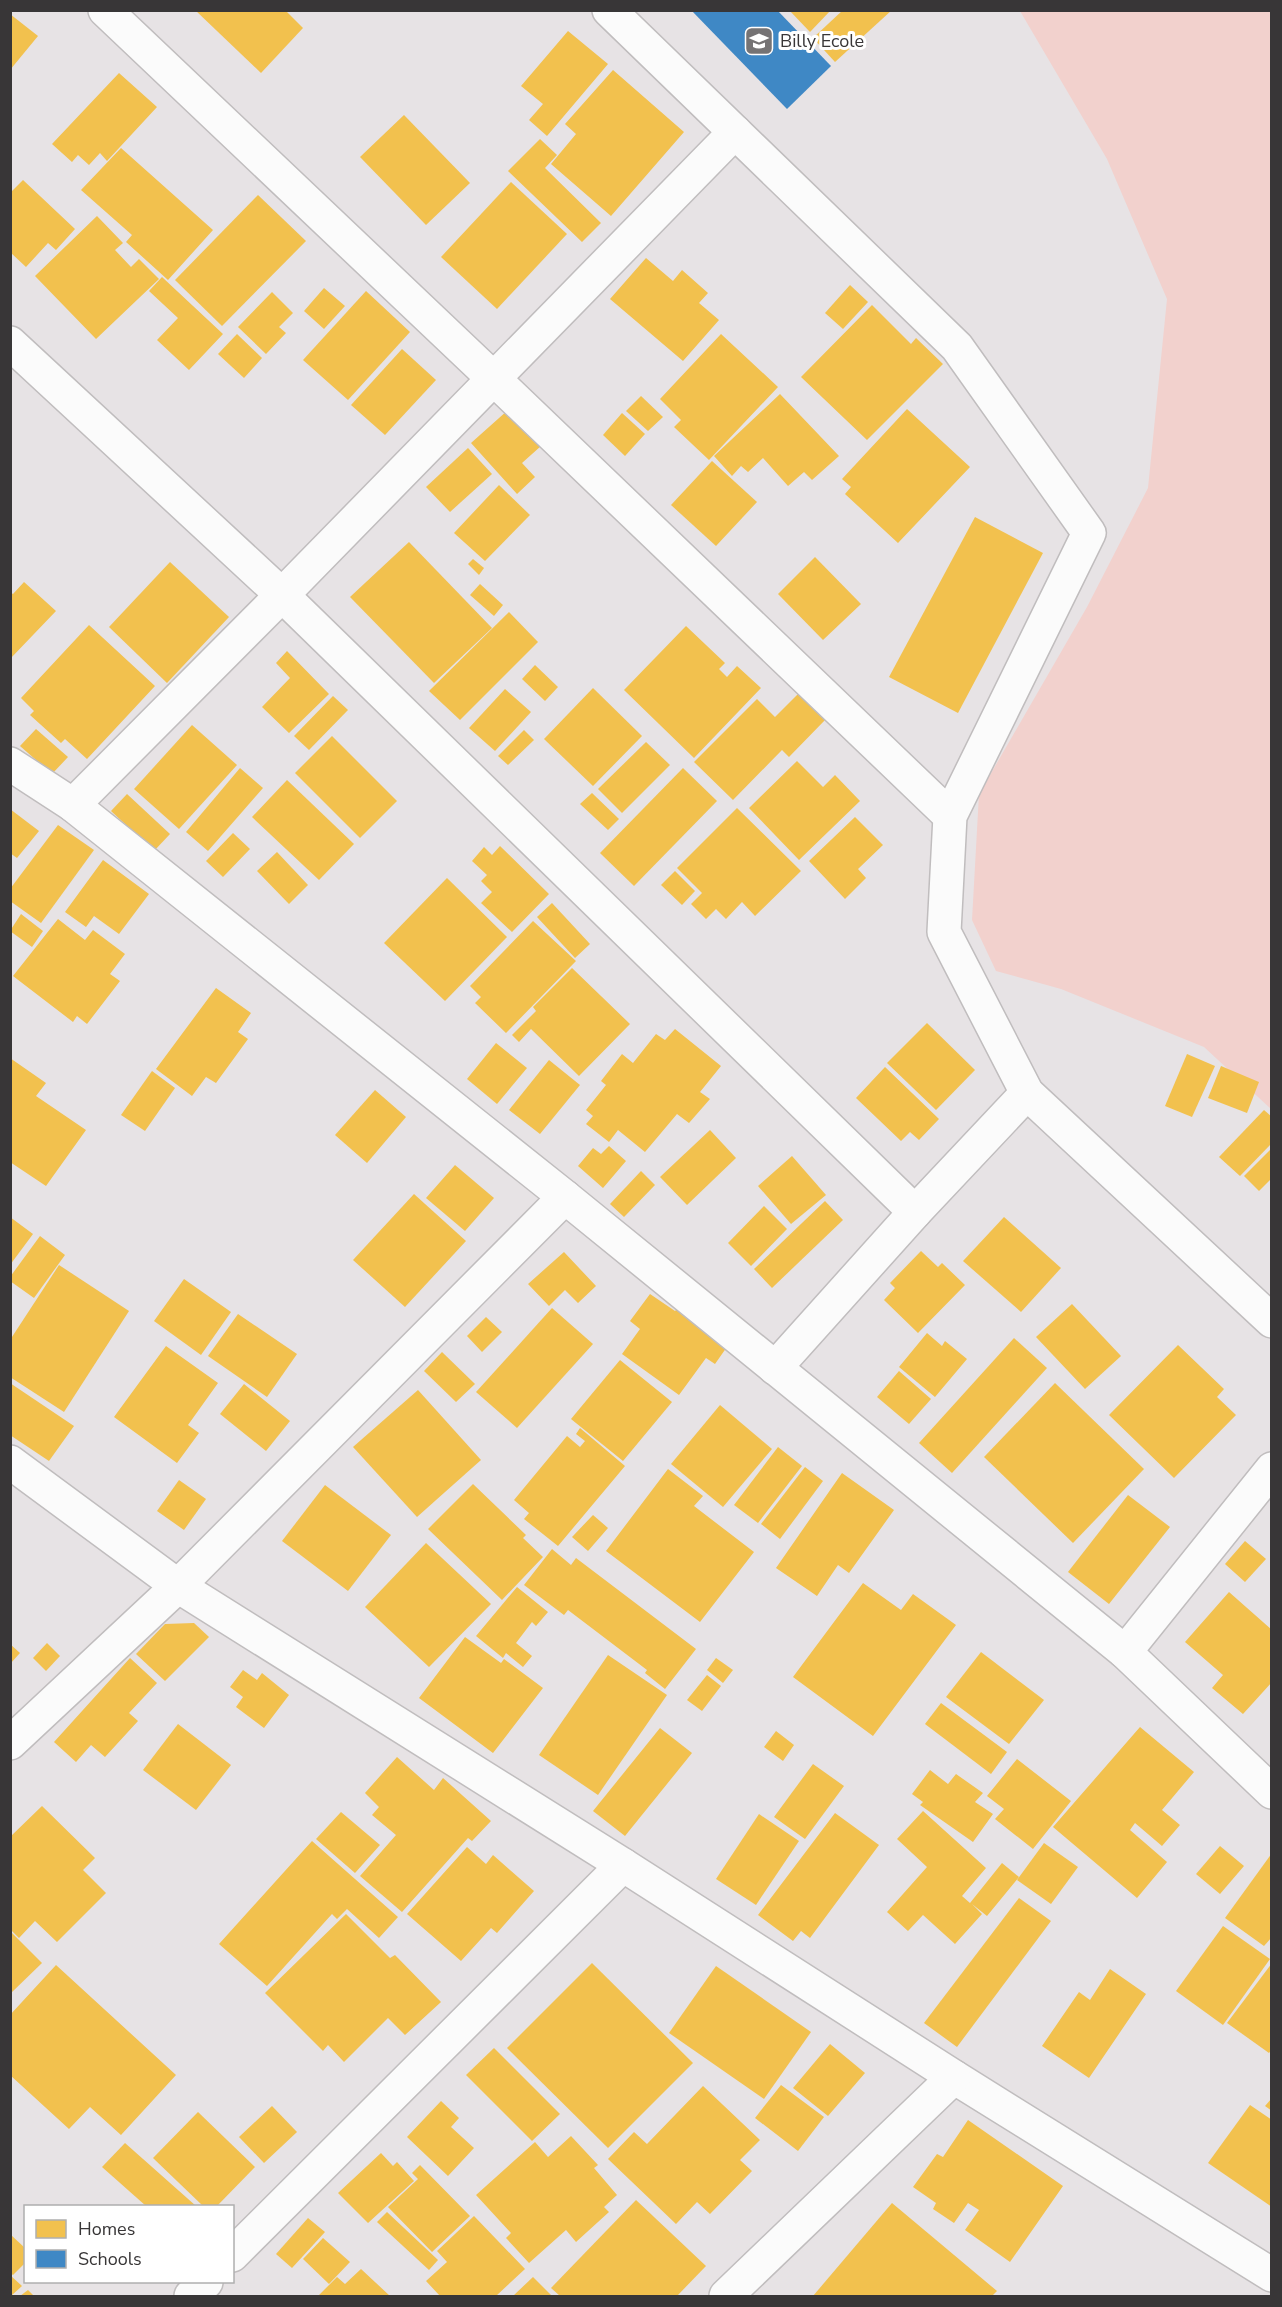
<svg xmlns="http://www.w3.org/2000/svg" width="1282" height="2307" font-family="'Nunito Sans',sans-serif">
	<rect width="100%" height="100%" fill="#e7e3e5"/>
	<!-- green -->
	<path fill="#f2d1cd" d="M1020,11h251v1098l-67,-62 -143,-58 -65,-18 -24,-51 7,-126 108,-187 61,-119 19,-189 -60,-140z"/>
	<!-- homes -->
	<g fill="#f2c14e">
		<path d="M195,10h90l18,18 -42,45z"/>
		<path d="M789,10h42l-21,22z"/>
		<path d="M843,10h49l-57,52 -22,-24z"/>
		<path d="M10,14l28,22 -28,34z"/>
		<path d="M568,31l40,33 -61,72 -18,-16 14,-16 -22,-18z"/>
		<path d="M613,70l71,62 -73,84 -60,-52 25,-30 -11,-10z"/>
		<path d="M119,73l38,34 -50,54 -7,-8 -11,12 -11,-10 -6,7 -20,-18z"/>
		<path d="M404,115l66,68 -44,42 -66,-68z"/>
		<path d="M540,139l17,16 -12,13 56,55 -19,19 -74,-71z"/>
		<path d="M121,148l92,82 -45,50 -42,-38 6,-7 -51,-45z"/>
		<path d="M23,180l52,49 -19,21 -8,-7 -22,24 -16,-15v-59z"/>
		<path d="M511,182l56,52 -70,75 -56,-52z"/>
		<path d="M258,195l48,46 -84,85 -47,-46z"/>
		<path d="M97,216l26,27 -8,7 16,17 8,-8 20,20 -63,60 -61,-63z"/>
		<path d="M646,258l27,23 9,-11 26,23 -9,10 20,17 -36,41 -73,-62z"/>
		<path d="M162,277l61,57 -34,36 -32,-30 21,-22 -29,-27z"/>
		<path d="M850,285l18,17 -25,27 -18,-16z"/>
		<path d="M324,288l21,18 -21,23 -20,-18z"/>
		<path d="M366,291l44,41 -62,68 -45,-40z"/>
		<path d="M272,292l21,21 -14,14 7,6 -20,21 -28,-27z"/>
		<path d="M872,305l39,39 5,-6 27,26 -76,76 -66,-63z"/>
		<path d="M237,334l25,24 -18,20 -26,-24z"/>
		<path d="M721,334l57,53 -69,73 -35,-33 7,-7 -21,-21z"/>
		<path d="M402,349l34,31 -51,55 -34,-30z"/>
		<path d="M780,394l59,62 -27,24 -8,-8 -16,14 -25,-28 -15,14 -7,-6 -9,10 -18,-20z"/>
		<path d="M641,396l22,21 -15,14 -22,-20z"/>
		<path d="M907,409l63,58 -72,76 -53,-49 6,-7 -9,-8z"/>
		<path d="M508,410l33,36 -19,17 13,14 -18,17 -46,-51z"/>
		<path d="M622,413l23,21 -20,22 -22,-21z"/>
		<path d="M468,448l24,26 -42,38 -24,-25z"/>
		<path d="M712,461l45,41 -41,44 -45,-41z"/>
		<path d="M499,485l31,30 -45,46 -31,-28z"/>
		<path d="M975,517l68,36 -85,160 -69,-36z"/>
		<path d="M409,542l83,86 -58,55 -84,-86z"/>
		<path d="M815,557l46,47 -38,36 -45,-46z"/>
		<path d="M473,559l11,9 -5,7 -11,-11z"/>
		<path d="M170,562l59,55 -62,66 -58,-56z"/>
		<path d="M24,582l32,29 -46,48v-67l3,2z"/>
		<path d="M480,584l23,21 -9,11 -24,-21z"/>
		<path d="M509,612l29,30 -78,78 -31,-29z"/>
		<path d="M89,625l66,61 -68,73 -22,-20 -4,4 -31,-28 4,-4 -13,-13z"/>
		<path d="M686,626l39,37 -6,6 8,8 10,-11 24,22 -67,70 -70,-68z"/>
		<path d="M287,651l42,43 -40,39 -27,-26 28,-29 -14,-15z"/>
		<path d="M535,665l23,22 -13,14 -23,-22z"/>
		<path d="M593,688l49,48 -49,50 -49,-47z"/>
		<path d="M505,689l26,23 -36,39 -26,-23z"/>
		<path d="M799,693l27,26 -37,38 -7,-7 -49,50 -39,-38 63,-63 18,18z"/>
		<path d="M333,696l15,14 -39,40 -15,-14z"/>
		<path d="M192,725l45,40 -58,64 -45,-40z"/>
		<path d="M36,729l32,28 -16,17 -32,-28z"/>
		<path d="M524,730l10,10 -26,25 -10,-9z"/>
		<path d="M332,736l65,65 -37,37 -65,-65z"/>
		<path d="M646,742l24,23 -48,48 -24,-24z"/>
		<path d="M797,761l26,26 12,-12 25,26 -61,59 -50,-52z"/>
		<path d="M240,768l23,20 -55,63 -22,-19z"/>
		<path d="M683,768l34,33 -83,85 -34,-33z"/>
		<path d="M287,780l67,64 -35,36 -67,-63z"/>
		<path d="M592,793l27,26 -11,11 -28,-26z"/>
		<path d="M127,794l43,40 -16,17 -43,-40z"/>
		<path d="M737,808l64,63 -46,45 -13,-14 -16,17 -10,-10 -10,10 -15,-15 11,-11 -25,-25z"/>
		<path d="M10,809l29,22 -22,27 -7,-5z"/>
		<path d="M855,817l28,28 -25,24 8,9 -21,21 -36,-38z"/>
		<path d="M58,825l36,25 -53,73 -31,-22v-12z"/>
		<path d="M233,833l17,16 -27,28 -17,-16z"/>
		<path d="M500,846l49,48 -37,38 -31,-29 11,-11 -11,-11 6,-6 -15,-14 12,-14 8,8z"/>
		<path d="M277,852l31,33 -19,19 -32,-33z"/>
		<path d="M103,860l46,34 -30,40 -25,-18 -8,11 -21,-15z"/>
		<path d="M675,871l20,20 -13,14 -21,-20z"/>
		<path d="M447,878l60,59 -62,64 -61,-58z"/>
		<path d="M552,903l38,41 -15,14 -38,-41z"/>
		<path d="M21,914l22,17 -11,16 -22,-16z"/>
		<path d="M58,919l27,21 8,-10 32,24 -15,20 10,7 -33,43 -10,-8 -4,6 -60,-46z"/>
		<path d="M533,921l43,40 -70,72 -31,-30 6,-6 -11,-11z"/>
		<path d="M572,968l58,56 -51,52 -48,-47 -12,13 -7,-7 24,-24 -3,-4z"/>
		<path d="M216,988l35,25 -13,19 10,7 -32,44 -10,-6 -14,19 -36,-27z"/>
		<path d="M927,1023l48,47 -39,40 -49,-47z"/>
		<path d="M675,1029l46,37 -21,26 10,7 -21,24 -12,-9 -32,38 -27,-22 -9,12 -23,-18 7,-8 -7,-6 20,-25 -5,-4 21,-27 11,9 23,-29 9,6z"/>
		<path d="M496,1043l31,25 -30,36 -30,-25z"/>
		<path d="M1187,1054l28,12 -23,51 -27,-11z"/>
		<path d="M10,1058l36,25 -10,13 50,34 -40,56 -36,-24z"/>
		<path d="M549,1060l31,25 -40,49 -31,-24z"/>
		<path d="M1221,1066l38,16 -12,31 -39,-15z"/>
		<path d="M885,1067l54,52 -20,21 -9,-8 -9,9 -45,-43z"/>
		<path d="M152,1071l23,17 -30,43 -24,-16z"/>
		<path d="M375,1090l31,27 -39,46 -32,-28z"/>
		<path d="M1264,1110l8,7v26l-32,33 -21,-19z"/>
		<path d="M710,1130l26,28 -49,47 -27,-28z"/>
		<path d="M609,1146l17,15 -23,27 -25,-22 15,-18 8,6z"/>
		<path d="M1272,1148v30l-13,13 -15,-15z"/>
		<path d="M792,1156l34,39 -35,29 -33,-38z"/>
		<path d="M455,1165l39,33 -29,33 -39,-33z"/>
		<path d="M641,1171l14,14 -31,32 -14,-13z"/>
		<path d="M414,1194l52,47 -61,66 -52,-47z"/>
		<path d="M825,1201l18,19 -71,68 -18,-19z"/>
		<path d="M764,1206l23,23 -36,37 -23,-23z"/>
		<path d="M10,1217l23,17 -23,31z"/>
		<path d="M1004,1217l57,51 -40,44 -58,-51z"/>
		<path d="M40,1236l25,19 -31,43 -24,-17v-4z"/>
		<path d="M921,1251l17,16 4,-4 23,22 -47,48 -34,-33 11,-12 -5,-5z"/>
		<path d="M564,1252l32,34 -18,17 -13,-13 -16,16 -21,-22z"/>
		<path d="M59,1265l70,46 -65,101 -54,-35v-37z"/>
		<path d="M184,1279l47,33 -30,43 -47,-34z"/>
		<path d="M650,1294l25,17 3,-3 51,36 -14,20 -9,-6 -27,37 -57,-41 18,-25 -10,-8z"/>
		<path d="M1072,1304l49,52 -36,33 -49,-52z"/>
		<path d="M552,1308l41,36 -76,84 -41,-36z"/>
		<path d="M238,1314l59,40 -30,43 -59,-41z"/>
		<path d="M486,1317l16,15 -20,20 -15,-16z"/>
		<path d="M927,1333l15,13 3,-5 22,18 -32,38 -36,-30z"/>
		<path d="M1014,1338l33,30 -95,105 -33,-30z"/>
		<path d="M1178,1345l46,44 -7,8 19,18 -62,63 -65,-63z"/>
		<path d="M166,1346l52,37 -30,42 11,8 -22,30 -63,-46z"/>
		<path d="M442,1352l33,32 -19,18 -32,-31z"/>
		<path d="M620,1360l52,42 -49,59 -52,-42z"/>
		<path d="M899,1371l32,28 -22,25 -32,-27z"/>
		<path d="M10,1383l64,43 -25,35 -39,-26z"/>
		<path d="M1055,1383l89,86 -71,74 -89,-86z"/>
		<path d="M244,1384l46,37 -24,30 -46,-37z"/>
		<path d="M418,1390l63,70 -64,57 -64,-70z"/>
		<path d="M720,1405l52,44 -49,58 -52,-43z"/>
		<path d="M580,1428l45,38 -67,80 -34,-27 5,-6 -15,-13 53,-64 13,11 5,-6 -9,-7z"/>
		<path d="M778,1447l24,19 -44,57 -24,-18z"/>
		<path d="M805,1467l18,14 -43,58 -19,-15z"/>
		<path d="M668,1469l35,27 -9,10 60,46 -54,70 -94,-71z"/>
		<path d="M842,1473l52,37 -45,63 -11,-8 -21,31 -41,-28z"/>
		<path d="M179,1480l27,19 -22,31 -27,-19z"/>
		<path d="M473,1484l53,51 -3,3 20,19 -41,43 -74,-71z"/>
		<path d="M325,1485l66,50 -43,56 -66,-50z"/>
		<path d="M1128,1495l42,32 -61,77 -41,-32z"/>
		<path d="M593,1515l15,13 -20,23 -16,-14z"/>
		<path d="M1245,1541l21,18 -21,23 -20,-18z"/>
		<path d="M426,1543l65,61 -62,63 -64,-60z"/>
		<path d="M552,1549l19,16 5,-7 120,91 -31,40 -20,-16 2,-3 -79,-60 -4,5 -40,-30z"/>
		<path d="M863,1583l38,27 12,-16 43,31 -83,111 -80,-59z"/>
		<path d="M517,1587l31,25 -12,14 -4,-4 -16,21 16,13 -9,11 -17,-14 -3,5 -27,-22z"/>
		<path d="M1229,1592l43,38v52l-29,32 -31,-26 11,-13 -38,-33z"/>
		<path d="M194,1623l15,14 -44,44 -29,-27 29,-30z"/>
		<path d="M465,1637l36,26 3,-4 39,29 -50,65 -74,-55z"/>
		<path d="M47,1643l13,13 -14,15 -13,-13z"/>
		<path d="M10,1644l10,9 -10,11z"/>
		<path d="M981,1652l63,48 -35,44 -63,-47z"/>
		<path d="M608,1655l59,40 -69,100 -59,-40z"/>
		<path d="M130,1658l27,25 -28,30 9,8 -33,36 -14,-12 -15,17 -22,-20z"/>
		<path d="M716,1658l17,12 -10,13 -16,-13z"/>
		<path d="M243,1670l14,10 5,-7 27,22 -25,33 -28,-21 7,-10 -13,-10z"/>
		<path d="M707,1675l14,11 -19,25 -15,-11z"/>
		<path d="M941,1703l66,49 -16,22 -66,-50z"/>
		<path d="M178,1724l53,41 -35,45 -53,-40z"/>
		<path d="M1140,1727l54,45 -32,38 18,15 -18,21 -27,-23 -5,7 37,32 -30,36 -84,-71z"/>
		<path d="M660,1728l32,25 -67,83 -32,-25z"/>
		<path d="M776,1731l18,14 -11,16 -19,-14z"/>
		<path d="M397,1757l37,33 9,-12 48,43 -19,20 -4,-3 -66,74 -42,-36 36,-41 -24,-20 7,-8 -14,-14z"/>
		<path d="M1017,1759l54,42 -38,48 -38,-30 9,-10 -17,-13z"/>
		<path d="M813,1764l31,22 -39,53 -31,-22z"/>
		<path d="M930,1770l18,14 8,-10 27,19 -8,9 18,12 -20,28 -53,-37 3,-3 -11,-8z"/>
		<path d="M42,1806l53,52 -12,12 23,23 -49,49 -22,-21 -16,17 -9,-9v-92z"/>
		<path d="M923,1811l63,57 -24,28 8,7 32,-40 17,14 -32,39 -15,-12 10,10 -27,30 -32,-29 -15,16 -21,-19 40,-45 -30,-28z"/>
		<path d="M341,1812l39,33 -25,28 -39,-34z"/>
		<path d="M835,1813l44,32 -69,93 -9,-7 -8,10 -35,-26z"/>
		<path d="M759,1814l40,27 -43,64 -40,-26z"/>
		<path d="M312,1841l86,76 -19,21 -32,-29 -10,10 -5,-5 -65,72 -48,-42z"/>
		<path d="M1044,1843l34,24 -27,37 -34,-24z"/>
		<path d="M1220,1846l24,20 -24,28 -24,-20z"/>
		<path d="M467,1847l19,17 7,-9 41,36 -37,42 -6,-5 -30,33 -54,-47z"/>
		<path d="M1272,1853v84l-8,9 -39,-28z"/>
		<path d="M1019,1898l32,23 -94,126 -33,-24z"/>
		<path d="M346,1914l44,44 5,-3 46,47 -36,33 -17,-17 -44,44 -16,-17 -5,6 -58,-58z"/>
		<path d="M1223,1926l47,33 -47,66 -47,-34z"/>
		<path d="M10,1931l32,32 -32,31z"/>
		<path d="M592,1963l101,100 -85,85 -101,-100z"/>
		<path d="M1272,1963v86l-3,4 -42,-30z"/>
		<path d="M56,1965l120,110 -55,60 -31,-28 -21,22 -59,-54v-60z"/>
		<path d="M716,1966l95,66 -47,67 -95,-66z"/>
		<path d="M1110,1969l36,25 -57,84 -47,-32 37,-54 11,8z"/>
		<path d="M830,2044l35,29 -37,43 -35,-28z"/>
		<path d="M494,2048l66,66 -28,27 -66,-66z"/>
		<path d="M781,2085l43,32 -26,34 -43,-33z"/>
		<path d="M703,2086l57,54 -20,20 12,11 -42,43 -13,-12 -21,22 -68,-65 26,-27 13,12z"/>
		<path d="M1272,2098v13l-7,-5z"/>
		<path d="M441,2101l18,17 -8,9 23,21 -26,28 -41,-39z"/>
		<path d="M1250,2105l22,15v87l-64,-44z"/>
		<path d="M272,2106l25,26 -33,31 -25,-26z"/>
		<path d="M198,2112l57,55 -38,39h-14l-50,-48z"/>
		<path d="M968,2120l95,66 -53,76 -45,-32 14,-20 -11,-7 -14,20 -21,-14 3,-6 -23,-16 24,-33 6,3z"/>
		<path d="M571,2136l27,29 -4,3 23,27 -13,12 5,5 -33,30 -10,-12 -37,33 -23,-25 5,-5 -35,-38 59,-53 13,15z"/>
		<path d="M125,2143l71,63h-50l-44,-39z"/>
		<path d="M381,2153l12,13 4,-4 17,19 -46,42 -30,-30z"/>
		<path d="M420,2165l50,51 -38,36 -44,-45 30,-28 -6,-6z"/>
		<path d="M636,2200l70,66 -29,30h-117l-9,-8z"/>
		<path d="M892,2203l105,88 -5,5h-179z"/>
		<path d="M387,2212l51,48 -9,10 -52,-48z"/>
		<path d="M474,2216l51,53 -29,27h-56l-14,-15 21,-19 -10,-11z"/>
		<path d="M308,2218l17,14 -33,36 -16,-14z"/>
		<path d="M10,2234l16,15v13l-13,13 -3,-2z"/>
		<path d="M323,2238l27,24 -21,22 -26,-25z"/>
		<path d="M361,2269l29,27h-72l19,-19 8,7z"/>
		<path d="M10,2275l12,11 -11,10h-1z"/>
		<path d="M533,2277l19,19h-39z"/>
		<path d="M28,2290l6,6h-14z"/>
	</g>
	<!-- schools -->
	<path fill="#3f88c5" d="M691,10h86l54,56 -44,43z"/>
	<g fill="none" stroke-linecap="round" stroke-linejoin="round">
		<!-- minor casing -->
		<g stroke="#c0bdbe" stroke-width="36">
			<g id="minor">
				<path d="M105,10l389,369 456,437"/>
				<path d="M609,10l348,337 132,186 -139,283 -6,116 83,161 245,228"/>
				<path d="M10,343l272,252 633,617"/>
				<path d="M10,764l63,41 492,392 560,455 147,140"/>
				<path d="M73,805l209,-210 453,-463"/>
				<path d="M775,1368l140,-156 112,-119"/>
				<path d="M10,1462l168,124 445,279 331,212 318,198"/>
				<path d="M1125,1652l147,-183"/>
				<path d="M10,1743l168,-157 387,-389"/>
				<path d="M232,2255l391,-390"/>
				<path d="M191,2296l15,-14"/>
				<path d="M726,2296l228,-219"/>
			</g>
		</g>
		<!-- minor -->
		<use href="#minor" stroke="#fbfbfb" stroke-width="33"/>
	</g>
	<!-- icons -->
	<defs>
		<g id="school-square" transform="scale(1.5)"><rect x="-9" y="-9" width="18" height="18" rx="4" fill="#757374" stroke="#fff"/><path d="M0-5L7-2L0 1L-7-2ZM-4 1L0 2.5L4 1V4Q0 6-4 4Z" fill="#fff"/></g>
	</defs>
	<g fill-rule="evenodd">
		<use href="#school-square" x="759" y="41"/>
	</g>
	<g text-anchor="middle" stroke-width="6" stroke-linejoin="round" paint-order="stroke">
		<!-- poi labels -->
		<g font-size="18" fill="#383637" stroke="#fff" text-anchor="start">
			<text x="780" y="47">Billy Ecole</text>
		</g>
	</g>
	<!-- border -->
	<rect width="1282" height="2307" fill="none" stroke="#383637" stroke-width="24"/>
	<!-- legend -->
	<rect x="24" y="2205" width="210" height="78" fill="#ffffff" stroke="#afafaf" stroke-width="1.5"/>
	<rect x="36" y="2220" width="30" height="18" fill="#f2c14e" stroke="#afafaf" stroke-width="1.5"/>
	<text x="78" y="2235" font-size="18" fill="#383637">Homes</text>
	<rect x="36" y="2250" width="30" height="18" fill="#3f88c5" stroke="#afafaf" stroke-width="1.5"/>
	<text x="78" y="2265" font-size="18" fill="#383637">Schools</text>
</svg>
